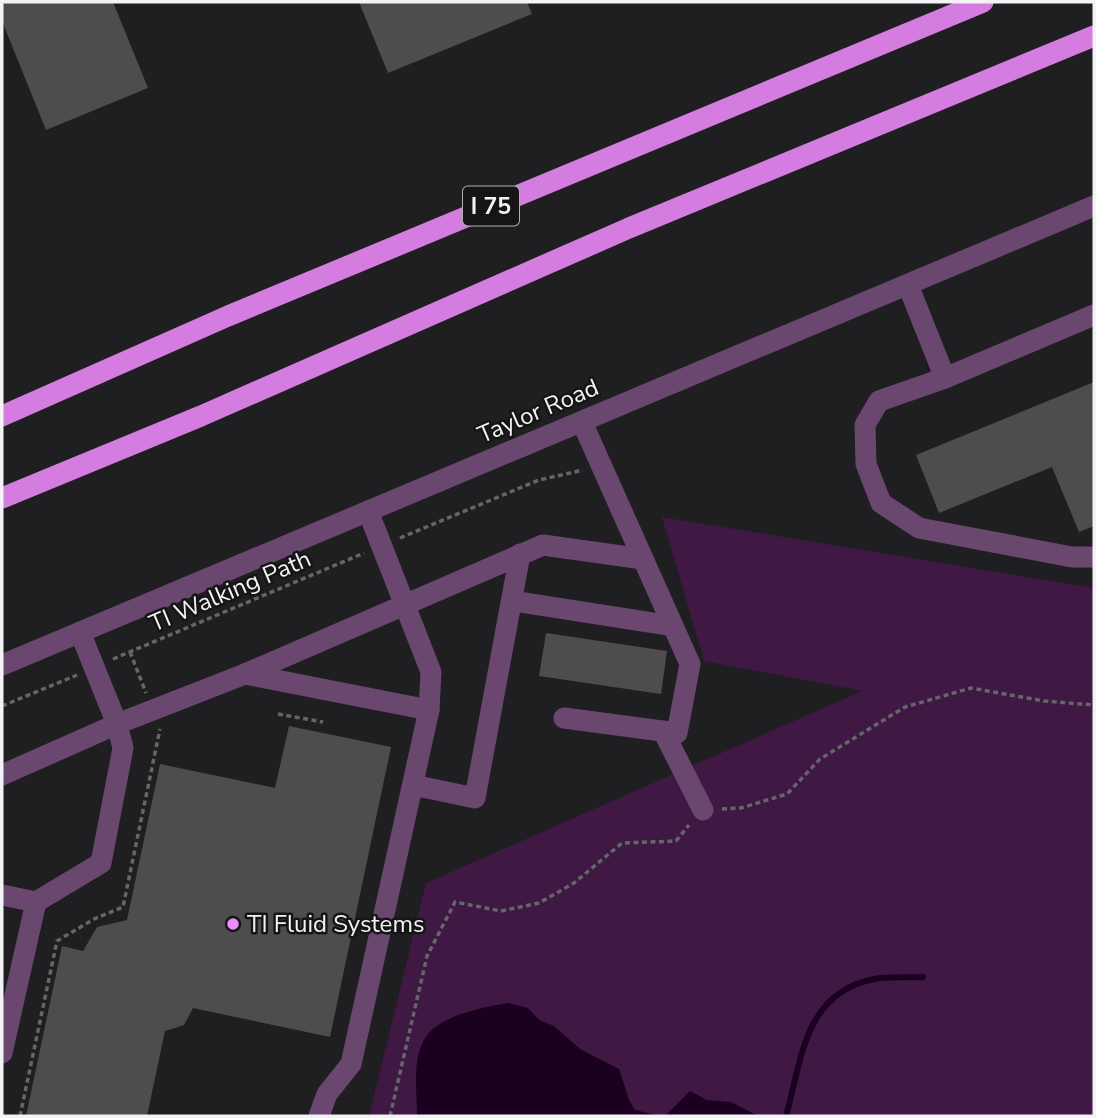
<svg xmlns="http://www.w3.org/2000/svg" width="1096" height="1118" font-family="'Nunito Sans',sans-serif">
	<rect width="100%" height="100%" fill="#1f1e20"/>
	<!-- green -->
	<path fill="#3f1844" d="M662,517l432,71v528h-725l57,-233 436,-192 -158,-30z"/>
	<!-- water -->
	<g fill="#1b0020">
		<path d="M508,1003l20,5 11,12 15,6 26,23 39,20 10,31 6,10 26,6h-244c0,-23 -5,-55 7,-76 12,-24 60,-33 84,-37z"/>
		<path d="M690,1091l17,9 24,2 27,14h-93z"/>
	</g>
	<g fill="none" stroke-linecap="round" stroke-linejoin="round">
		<!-- stream -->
		<path stroke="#1b0020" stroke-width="6" d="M786,1116c16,-57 18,-123 88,-137 15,-3 33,-1 49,-2"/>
	</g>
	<!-- building -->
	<g fill="#4e4c4e">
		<path d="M2,2h111l35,86 -102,42 -44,-109z"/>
		<path d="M359,2h168l5,12 -144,59z"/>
		<path d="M1094,382v144l-15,6 -27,-65 -113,46 -23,-58z"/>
		<path d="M546,633l121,18 -6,43 -122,-18z"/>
		<path d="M289,726l102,21 -61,290 -137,-29 -9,17 -19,6 -18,85h-121l36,-170 21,5 14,-24 30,-7 33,-156 115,24z"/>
	</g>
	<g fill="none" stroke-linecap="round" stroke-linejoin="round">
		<!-- path -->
		<g stroke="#666567" stroke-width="3.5" stroke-dasharray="5 3.5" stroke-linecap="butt">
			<path d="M400,538l139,-58 44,-10"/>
			<path d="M130,652l16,41"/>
			<path d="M113,659l251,-106"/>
			<path d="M2,706l75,-31"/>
			<path d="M278,714l45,8"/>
			<path d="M722,809l19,-1 46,-14 33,-35 85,-52 66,-19 73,13 50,4"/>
			<path d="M20,1116l37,-175 37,-22 29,-12 37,-178"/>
			<path d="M390,1116l37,-160 28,-54 46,9 38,-8 35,-20 48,-40 54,-2 13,-16"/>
		</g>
		<!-- minor -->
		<g stroke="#6a476e" stroke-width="21">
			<path d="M908,285l37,93"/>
			<path d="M1094,315l-149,63 -66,23 -14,24 1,39 15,39 38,25 153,29h22"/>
			<path d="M368,511l63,161 -2,38"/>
			<path d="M513,601l160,25"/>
			<path d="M2,665l1092,-459"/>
			<path d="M245,674l298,-129 100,14"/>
			<path d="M564,718l113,15 13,-69 -108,-242"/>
			<path d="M663,731l40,79"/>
			<path d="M2,775l115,-51 -37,-92"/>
			<path d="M413,785l62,13 45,-244"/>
			<path d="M2,895l34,7"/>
			<path d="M2,1053l34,-151 65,-39 22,-115 -6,-24 128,-50 184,36 -78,354 -24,30 -8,22"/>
		</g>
		<!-- highway -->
		<g stroke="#d47cdf" stroke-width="21">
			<path d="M2,416l226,-100 755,-314"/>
			<path d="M2,498l199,-82 428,-188 465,-192"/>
		</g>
	</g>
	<!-- markers -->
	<circle fill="#ed8cf9" stroke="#161516" stroke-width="2.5" cx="233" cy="924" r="7"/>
	<g text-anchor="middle" stroke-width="5" stroke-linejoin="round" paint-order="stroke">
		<!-- shield labels -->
		<rect fill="#161516" stroke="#b1b0b1" stroke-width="2" x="463" y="186.5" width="56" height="39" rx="5"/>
		<g font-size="23" font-weight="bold" fill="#f3f2f4">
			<text x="491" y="214">I 75</text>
		</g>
		<!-- street labels -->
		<g font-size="24" fill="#f3f2f4" stroke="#161516">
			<text transform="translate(538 411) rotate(-23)" y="8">Taylor Road</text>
			<text transform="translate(230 591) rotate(-23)" y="8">TI Walking Path</text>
		</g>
		<!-- poi labels -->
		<g font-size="24" fill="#f3f2f4" stroke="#161516" text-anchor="start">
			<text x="247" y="932">TI Fluid Systems</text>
		</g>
	</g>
	<!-- border -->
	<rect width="1096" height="1118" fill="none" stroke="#f3f2f4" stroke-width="7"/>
</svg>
